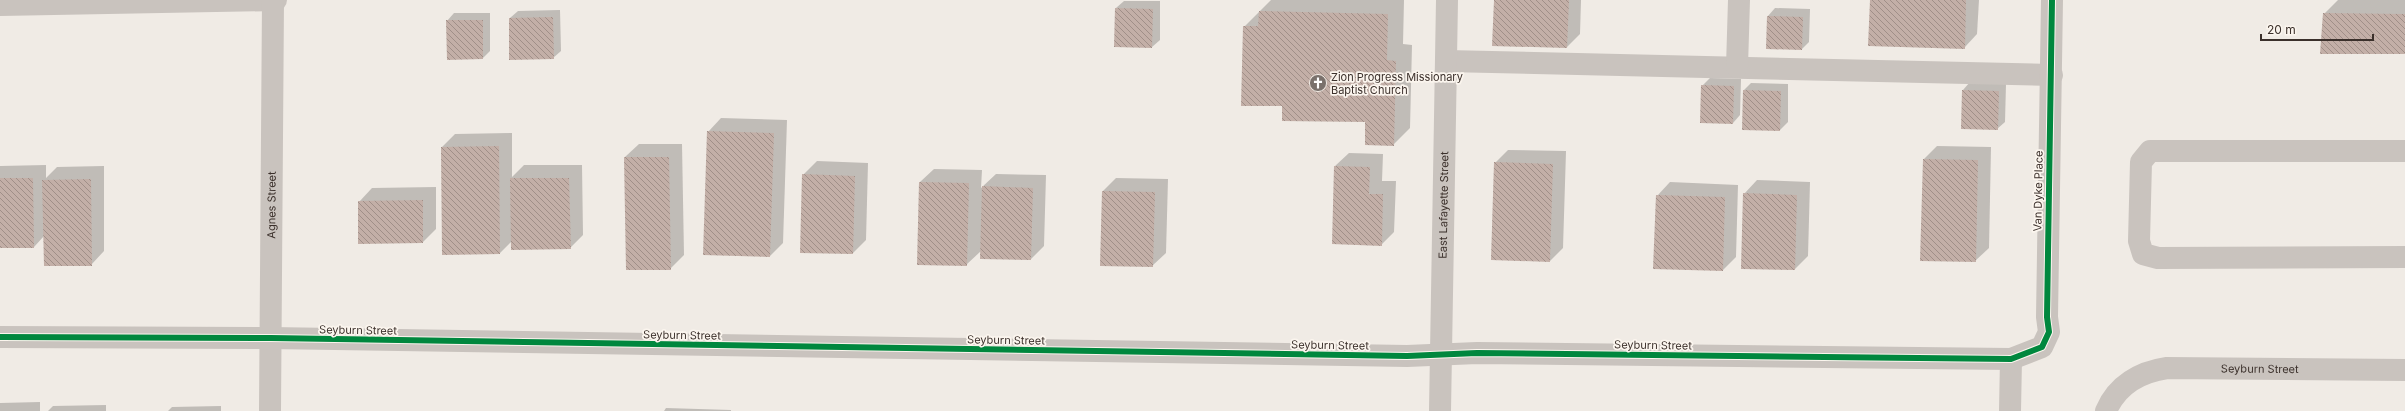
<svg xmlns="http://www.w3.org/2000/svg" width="2405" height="411" font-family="Inter,sans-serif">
	<defs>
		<pattern id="building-back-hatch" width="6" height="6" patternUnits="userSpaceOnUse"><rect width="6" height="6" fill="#c3afa7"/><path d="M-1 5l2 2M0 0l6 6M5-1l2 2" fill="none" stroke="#a08f88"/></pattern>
	</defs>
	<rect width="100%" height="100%" fill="#f0ebe5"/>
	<!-- shadow -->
	<g fill="#0003">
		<path d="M1271,0h133l-1,44 9,1 -2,83 -17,17 -27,-24 -83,-15 -39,-79z"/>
		<path d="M1495,0h86l-1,34 -13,13 -74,-2z"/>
		<path d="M1871,0h108l-2,34 -13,14z"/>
		<path d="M2338,0h67v53l-81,-39z"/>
		<path d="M1124,1h36v39l-8,7 -36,-39z"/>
		<path d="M1775,8l35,1 -1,33 -7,7 -35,-1 1,-32z"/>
		<path d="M560,10l1,41 -8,7 -43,-40 8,-7z"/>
		<path d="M454,13h36v38l-7,7 -36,-37z"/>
		<path d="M1710,78l31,1 -1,36 -7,8 -31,-37z"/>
		<path d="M1970,82l36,2 -1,38 -8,7 -35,-1 1,-38z"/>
		<path d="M1751,83l37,1v38l-8,8 -37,-1 1,-39z"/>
		<path d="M721,118l66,2 -4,123 -13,13 -62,-124z"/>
		<path d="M512,133v44l12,-12h58l1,70 -13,13 -58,-7 -12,12 -58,-106 13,-13z"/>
		<path d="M639,144h43l2,111 -14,14 -45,-112z"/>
		<path d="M1937,146l54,1 -2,101 -14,13 -51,-102z"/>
		<path d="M1508,150l58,1 -3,97 -13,13 -55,-98z"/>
		<path d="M1349,153l34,1 -1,27h14l-2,51 -13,13 -46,-79z"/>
		<path d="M817,161l51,2 -2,77 -13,13 -50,-78z"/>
		<path d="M46,165v13l11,-11 47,-1v85l-13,14 -47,-29 -10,11h-34v-81z"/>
		<path d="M934,169l48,1 -1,18 15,-14 50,1 -2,71 -13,13 -50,-8 -15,14 -48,-1 2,-82z"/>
		<path d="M1116,178l52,1 -2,74 -14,13 -49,-75z"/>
		<path d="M1757,180l53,2 -2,74 -13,13 -51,-75z"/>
		<path d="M1670,182l68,3 -2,72 -13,13 -66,-74z"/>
		<path d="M436,187v42l-13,13 -64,-40 13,-14z"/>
		<path d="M40,402v9h-40v-8z"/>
		<path d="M106,405v6h-58l5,-5z"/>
		<path d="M221,406v5h-53l4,-4z"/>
		<path d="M666,408l65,2v1h-67z"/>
	</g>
	<!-- building -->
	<g fill="url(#building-back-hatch)">
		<path d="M1494,0h75l-2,48 -75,-2z"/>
		<path d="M1870,0h96l-1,49 -97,-3z"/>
		<path d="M1115,8l38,1 -1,39 -38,-1z"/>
		<path d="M1259,11l129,3 -1,46 9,1 -2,85 -29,-1v-23l-83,-1v-15h-41l2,-80h15z"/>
		<path d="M2323,13l82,1v40h-85z"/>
		<path d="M1767,16l36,1 -1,33 -36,-1z"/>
		<path d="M553,17l1,42 -45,1v-42z"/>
		<path d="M446,20h37v39l-36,1z"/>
		<path d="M1701,85l33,1 -1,38 -33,-1z"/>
		<path d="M1743,90l38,1 -1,40 -38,-1z"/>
		<path d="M1962,90l37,1 -1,39 -37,-1z"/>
		<path d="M707,131l67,2 -4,124 -67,-2z"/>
		<path d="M499,146l1,108 -58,1 -1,-108z"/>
		<path d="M624,157h45l2,113h-45z"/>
		<path d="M1923,159l55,1 -2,102 -56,-1z"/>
		<path d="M1494,162l59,2 -3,98 -59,-2z"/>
		<path d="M1334,166l36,1 -1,27h14l-1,52 -50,-2z"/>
		<path d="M802,174l53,2 -2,78 -53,-1z"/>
		<path d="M0,178h33l1,70h-34z"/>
		<path d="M510,178h59l2,71 -60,1z"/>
		<path d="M91,179l1,87h-48l-2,-86z"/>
		<path d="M919,182l50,1 -2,83 -50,-1z"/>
		<path d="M982,186l51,2 -2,72 -51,-1z"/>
		<path d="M1102,191l53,1 -2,75 -53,-1z"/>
		<path d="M1743,193l54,2 -2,75 -54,-1z"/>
		<path d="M1656,195l69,2 -2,74 -70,-2z"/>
		<path d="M423,200v43l-65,1v-43z"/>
	</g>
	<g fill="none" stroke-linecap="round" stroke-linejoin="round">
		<!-- minor -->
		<g stroke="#c9c3be" stroke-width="22">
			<path d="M0,5l276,-5"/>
			<path d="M1446,61l606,14"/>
			<path d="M1737,67l2,-67"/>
			<path d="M2405,151h-255l-9,11 -2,79 4,13 15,4 247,-1"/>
			<path d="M0,337l271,1 1136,18 70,-3 534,6 31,-12 7,-15 -2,-15 5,-317"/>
			<path id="s1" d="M270,411l3,-411"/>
			<path id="s2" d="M1440,411l7,-411"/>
			<path d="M2010,411l1,-52"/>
			<path id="s3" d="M2106,411c11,-26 34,-39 61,-43l238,2"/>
		</g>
		<!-- cycleway casing -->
		<g stroke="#fbf5ee" stroke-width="8">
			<path id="cycleway" d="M0,337l271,1 1136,18 70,-3 534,6 31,-12 7,-15 -2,-15 5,-317"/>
		</g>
		<!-- cycleway -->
		<use href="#cycleway" stroke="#00873e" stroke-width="6"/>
	</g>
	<!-- icons -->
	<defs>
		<g id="church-disc" transform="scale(0.9)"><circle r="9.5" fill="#7a716c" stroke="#fbf5ee"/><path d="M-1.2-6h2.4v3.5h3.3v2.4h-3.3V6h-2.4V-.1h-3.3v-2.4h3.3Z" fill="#fff"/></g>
	</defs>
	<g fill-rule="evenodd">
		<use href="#church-disc" x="1318" y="83"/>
	</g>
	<g text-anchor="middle" stroke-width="3.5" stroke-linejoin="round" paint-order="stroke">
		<!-- poi labels -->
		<g font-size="11" fill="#3b302b" stroke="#fbf5ee" text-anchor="start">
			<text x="1331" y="81">Zion Progress Missionary<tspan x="1331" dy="13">Baptist Church</tspan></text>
		</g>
		<!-- street labels -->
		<g font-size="11" fill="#3b302b" stroke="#fbf5ee">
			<text transform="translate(2038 191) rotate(-89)" y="4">Van Dyke Place</text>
			<text dy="4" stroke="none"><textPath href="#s2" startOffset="206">East Lafayette Street</textPath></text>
			<text dy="4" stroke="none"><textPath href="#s1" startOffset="206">Agnes Street</textPath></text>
			<text transform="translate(358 330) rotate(1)" y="4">Seyburn Street</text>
			<text transform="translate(682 335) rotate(1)" y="4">Seyburn Street</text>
			<text transform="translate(1006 340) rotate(1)" y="4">Seyburn Street</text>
			<text transform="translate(1330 345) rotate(1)" y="4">Seyburn Street</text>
			<text transform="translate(1653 345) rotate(1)" y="4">Seyburn Street</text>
			<text dy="4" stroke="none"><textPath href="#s3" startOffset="171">Seyburn Street</textPath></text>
		</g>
	</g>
	<!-- scale -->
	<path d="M2261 34v6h112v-6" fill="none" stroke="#3b302b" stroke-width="2"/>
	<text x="2267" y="34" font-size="12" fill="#3b302b" stroke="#fbf5ee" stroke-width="3" paint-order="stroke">20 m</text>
</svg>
